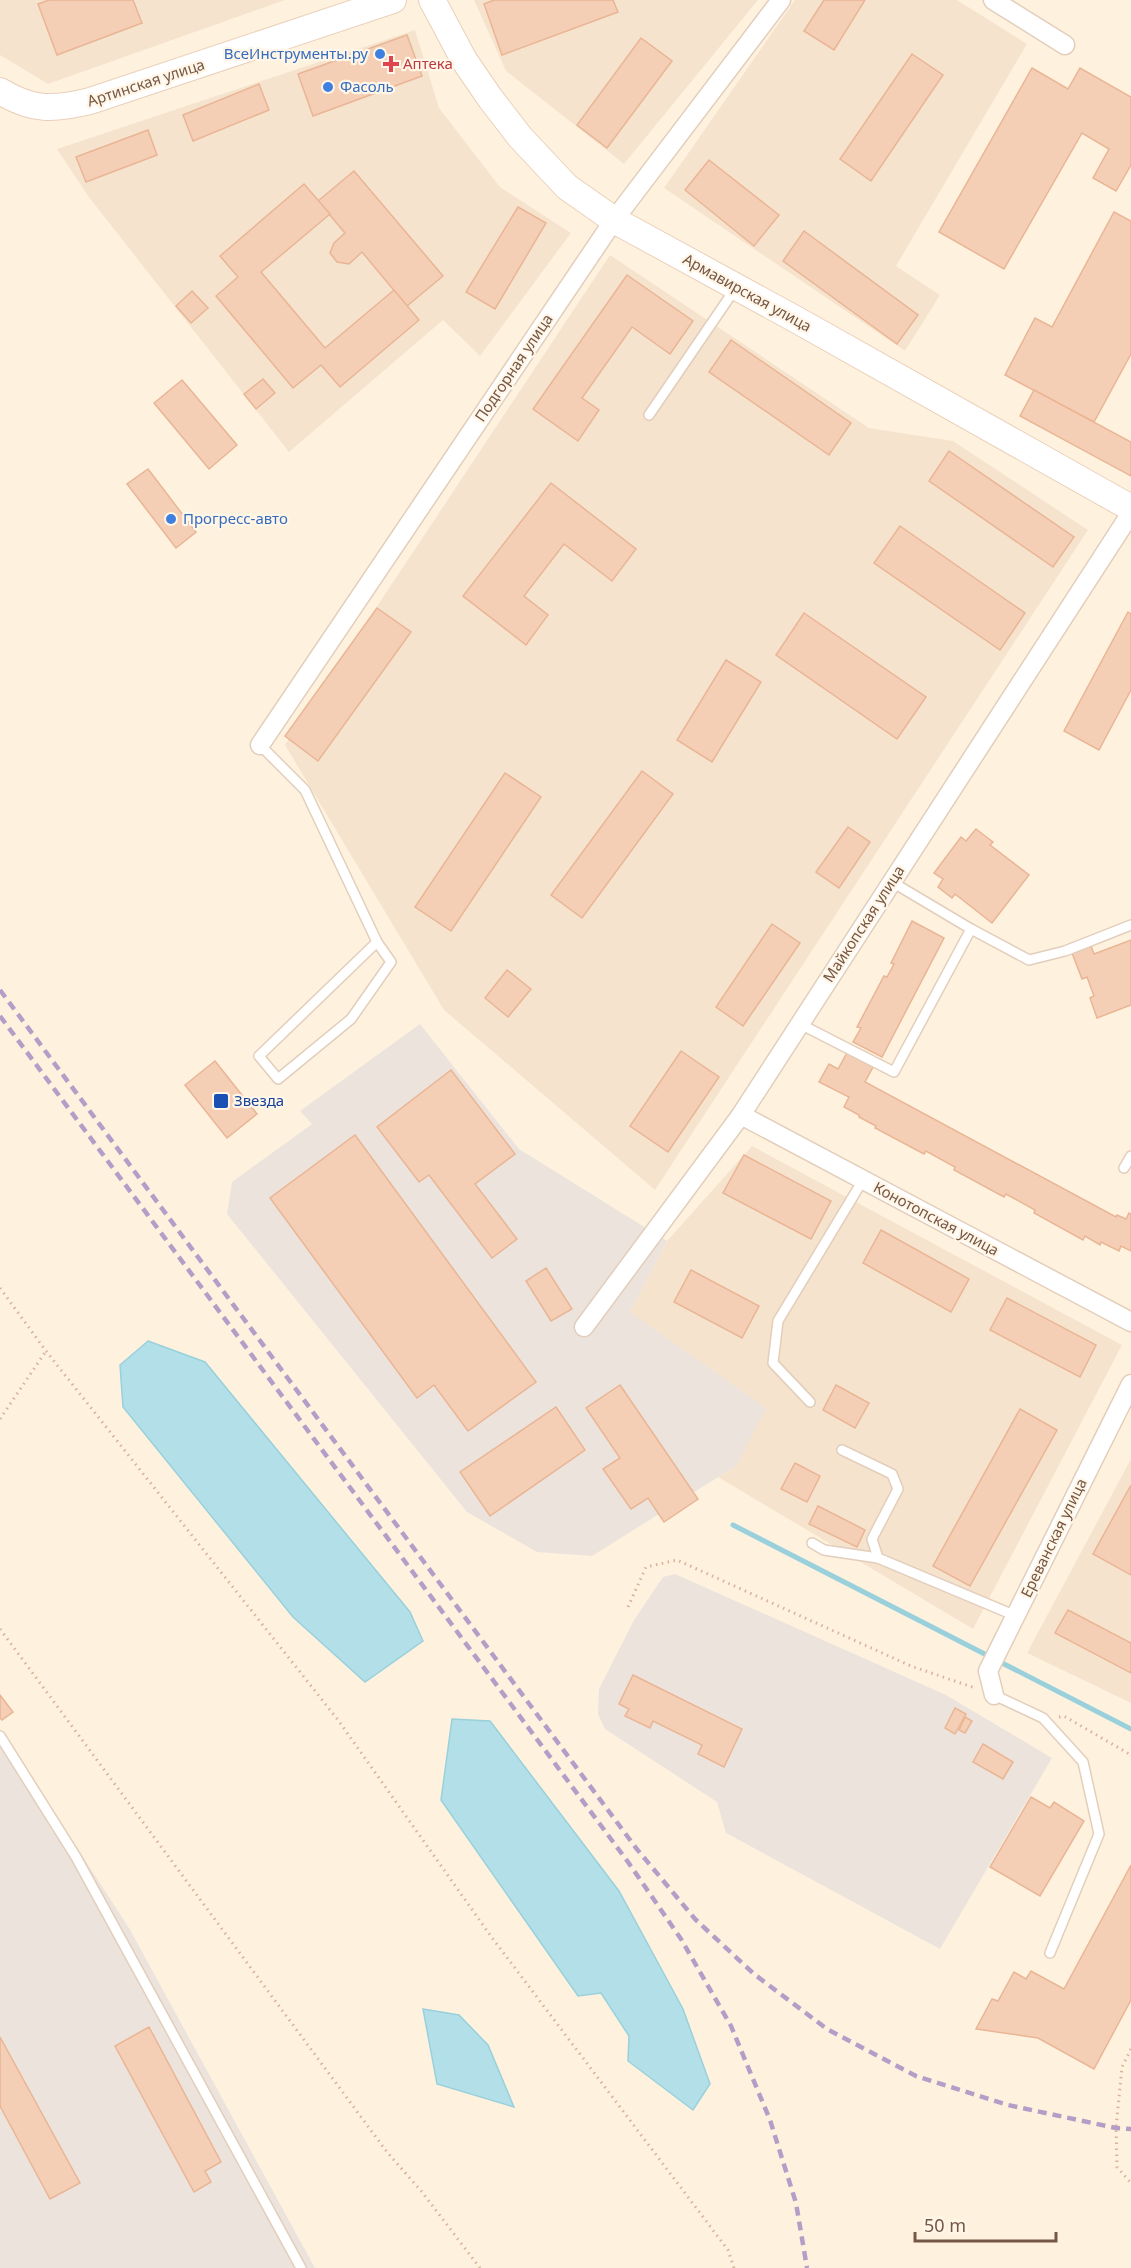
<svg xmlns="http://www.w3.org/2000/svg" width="1131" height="2268" font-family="'Noto Sans',sans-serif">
	<rect width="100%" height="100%" fill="#fef2df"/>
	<!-- residential -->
	<g fill="#f6e3cd">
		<path d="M0,0h285l-237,84 -48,-29z"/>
		<path d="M474,0h284l-134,164 -118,-93z"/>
		<path d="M795,0h162l70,44 -131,222 44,29 -35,56 -241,-163z"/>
		<path d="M415,30l24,78 61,79 71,46 -91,123 -37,-36 -154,132 -201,-256 -31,-47z"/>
		<path d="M610,255l259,173 84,13 135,89 -433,660 -211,-180 -159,-265z"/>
		<path d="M752,1146l370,199 -149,284 -255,-152 18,-11 -106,-154 37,-71z"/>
		<path d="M1131,1459v244l-104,-50z"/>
	</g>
	<!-- industrial -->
	<g fill="#ece3dc">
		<path d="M420,1024l99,125 148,92 -37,71 136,96 -30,58 -144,90 -55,-4 -70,-40 -240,-298 5,-32 80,-58 -12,-13z"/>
		<path d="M675,1574l271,121 106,63 -112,191 -214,-116 -9,-31 -112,-73 -7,-15 1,-25 35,-69 29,-43z"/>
		<path d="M0,1729l129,199 186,340h-315z"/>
	</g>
	<!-- water -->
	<g fill="#b3e0e8" stroke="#99d0db" stroke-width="1.5">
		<path d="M148,1341l57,21 205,250 13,29 -58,41 -72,-65 -170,-210 -3,-42z"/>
		<path d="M452,1719l38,2 129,170 64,118 27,75 -17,26 -65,-49 1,-25 -28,-43 -23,3 -137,-196z"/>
		<path d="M423,2009l36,6 29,30 26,62 -77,-23z"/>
	</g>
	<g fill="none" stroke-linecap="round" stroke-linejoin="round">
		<!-- stream -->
		<path stroke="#99d0db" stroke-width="5" d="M733,1525l398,204"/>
	</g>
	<!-- building -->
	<g fill="#f5cfb5" stroke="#e9b595" stroke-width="1.5">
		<path d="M49,0h84l9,23 -85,32 -19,-51z"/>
		<path d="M494,0h119l5,12 -116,43 -18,-51z"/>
		<path d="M824,0h41l-31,50 -30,-19z"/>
		<path d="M407,35l15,41 -109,40 -15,-42z"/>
		<path d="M641,38l31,23 -65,87 -30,-23z"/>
		<path d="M912,54l31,21 -72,106 -31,-22z"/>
		<path d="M1032,68l36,21 12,-21 51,29v68l-15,26 -23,-13 16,-29 -27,-16 -78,136 -65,-37z"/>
		<path d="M259,84l10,26 -76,31 -10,-26z"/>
		<path d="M148,130l9,25 -71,27 -10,-25z"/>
		<path d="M709,160l70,55 -25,31 -69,-56z"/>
		<path d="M354,171l89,105 -36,30 -45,-54 -13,12 -12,-2 -7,-9 4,-10 11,-10 -27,-32z"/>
		<path d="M304,184l26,30 -69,58 64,76 69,-58 25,30 -79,67 -19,-22 -28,23 -77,-92 22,-19 -18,-21z"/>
		<path d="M518,207l28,16 -51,86 -29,-17z"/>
		<path d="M1114,212l17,9v133l-37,68 -89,-47 30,-57 17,9z"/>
		<path d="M804,231l114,84 -21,29 -114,-83z"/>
		<path d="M627,275l66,46 -23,33 -38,-27 -50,71 17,12 -21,31 -45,-32z"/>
		<path d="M192,291l16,17 -17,15 -15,-17z"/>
		<path d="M731,340l120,83 -22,32 -120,-83z"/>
		<path d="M263,379l12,14 -19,16 -12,-15z"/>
		<path d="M182,380l55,65 -28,24 -55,-66z"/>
		<path d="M1034,390l97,52v34l-111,-60z"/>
		<path d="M949,451l125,86 -21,30 -124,-86z"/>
		<path d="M148,469l48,63 -20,16 -49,-64z"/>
		<path d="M551,483l85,66 -24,32 -48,-37 -40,52 24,19 -22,30 -63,-49z"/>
		<path d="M900,526l125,87 -25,37 -126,-87z"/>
		<path d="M377,608l34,24 -93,129 -33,-25z"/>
		<path d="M1128,612l3,2v76l-32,60 -35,-19z"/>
		<path d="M804,613l122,84 -29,42 -121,-84z"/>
		<path d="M726,660l35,22 -49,80 -35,-22z"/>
		<path d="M642,771l31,23 -91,124 -31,-23z"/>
		<path d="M505,773l36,24 -90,134 -36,-24z"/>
		<path d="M848,827l22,15 -31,46 -23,-16z"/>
		<path d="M976,829l17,13 -3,3 39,30 -37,48 -37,-29 -3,4 -14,-11 5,-8 -9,-6 27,-36 5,4z"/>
		<path d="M912,921l32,17 -62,119 -29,-15 8,-14 -4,-1 27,-51 3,1 7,-13 -3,-1z"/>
		<path d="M772,924l28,19 -57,83 -27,-19z"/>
		<path d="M1131,940v65l-34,13 -7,-20 4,-2 -7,-19 -5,2 -10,-26 19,-7 3,8z"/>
		<path d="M507,970l24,19 -23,28 -23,-19z"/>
		<path d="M681,1051l38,26 -51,75 -38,-26z"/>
		<path d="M847,1053l26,14 -8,15 251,135 1,-2 9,4 3,-6 2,1v37l-10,-5 -2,5 -18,-9 -1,3 -15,-9 -2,4 -49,-27 1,-3 -29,-16 -2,3 -50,-27 1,-3 -29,-16 -2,3 -49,-26 1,-2 -17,-9v-2l-15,-8 5,-10 -30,-15 10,-18 9,5z"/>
		<path d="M215,1061l42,53 -30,24 -42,-53z"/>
		<path d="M451,1070l64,84 -40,30 42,55 -25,19 -63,-83 -10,7 -42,-55z"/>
		<path d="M355,1135l181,247 -68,49 -34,-46 -17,13 -147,-200z"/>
		<path d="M744,1155l87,46 -20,38 -88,-46z"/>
		<path d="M881,1230l88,49 -18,33 -88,-49z"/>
		<path d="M546,1268l26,41 -21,12 -25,-40z"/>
		<path d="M691,1270l68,36 -17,32 -68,-36z"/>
		<path d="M1007,1298l89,47 -16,32 -90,-47z"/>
		<path d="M620,1385l78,114 -34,23 -16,-24 -17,11 -28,-40 17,-11 -34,-50z"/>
		<path d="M836,1385l33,18 -14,25 -32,-18z"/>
		<path d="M556,1407l29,43 -95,66 -30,-44z"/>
		<path d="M1020,1409l37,21 -87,156 -37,-20z"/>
		<path d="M795,1463l25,13 -13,26 -26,-13z"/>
		<path d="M1131,1485v90l-38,-21z"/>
		<path d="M818,1506l47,24 -8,17 -48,-23z"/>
		<path d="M1068,1610l63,33v30l-76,-40z"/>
		<path d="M633,1675l109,54 -18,38 -26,-13 4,-9 -49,-24 -3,7 -25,-12 4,-7 -10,-5z"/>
		<path d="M0,1695l13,17 -11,8 -2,-2z"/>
		<path d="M955,1708l11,6 -11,20 -10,-6z"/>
		<path d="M965,1717l7,4 -7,12 -6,-3z"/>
		<path d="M983,1744l30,18 -10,17 -30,-17z"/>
		<path d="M1031,1797l19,11 4,-6 30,19 -44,75 -50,-29z"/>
		<path d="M1131,1865v135l-37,69 -56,-31 -62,-9 16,-30 6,2 16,-29 12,7 5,-8 33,18z"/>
		<path d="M149,2027l72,135 -16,9 6,11 -17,10 -79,-146z"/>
		<path d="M0,2037l80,146 -30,16 -50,-93z"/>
	</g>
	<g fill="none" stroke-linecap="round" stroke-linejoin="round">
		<!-- lane casing -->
		<g stroke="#e2cebb" stroke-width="12">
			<g id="lane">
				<path d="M649,415l86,-126"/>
				<path d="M260,745l45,45 72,152 -118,114 19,23 73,-60 40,-57 -14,-20"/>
				<path d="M892,882l79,47 58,31 36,-9 66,-26"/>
				<path d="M800,1024l94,48 77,-143"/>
				<path d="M1124,1168l7,-12"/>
				<path d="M810,1402l-37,-39 5,-42 85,-141"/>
				<path d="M842,1450l50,24 6,15 -26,50 6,19 138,58"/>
				<path d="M812,1543l12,7 54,8"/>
				<path d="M994,1695l49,23 40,44 16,72 -49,119"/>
				<path d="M0,1736l76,121 225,411"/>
			</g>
		</g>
		<!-- street casing -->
		<g stroke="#e2cebb" stroke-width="21">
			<g id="street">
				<path d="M993,0l72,45"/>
				<path d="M260,745l354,-525 167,-220"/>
				<path d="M741,1115l390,207"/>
				<path d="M584,1327l157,-212 390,-602"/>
				<path d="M994,1695l-6,-24 143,-287"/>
			</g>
		</g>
		<!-- secondary casing -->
		<g stroke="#ead0ba" stroke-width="28">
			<g id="secondary">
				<path d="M432,0l32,60 26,38 30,39 47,50 47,33 183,100 334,188"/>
				<path d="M0,91c33,20 54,19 90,10l303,-101"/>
			</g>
		</g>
		<!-- path -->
		<g stroke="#d9b299" stroke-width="3" stroke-dasharray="1.5 4.5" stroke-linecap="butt">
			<path d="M0,1288l46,63 292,369 152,215 238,315 6,18"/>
			<path d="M0,1419l46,-68"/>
			<path d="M628,1607l18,-40 31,-7 234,106 64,22"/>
			<path d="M0,1629l387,523 35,40 58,76"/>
			<path d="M1059,1717l5,-1 67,39"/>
			<path d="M1131,2049l-9,18 -6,61 1,39 14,16"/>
		</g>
		<!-- lane -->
		<use href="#lane" stroke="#fff" stroke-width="9"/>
		<!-- street -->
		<use href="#street" stroke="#fff" stroke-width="18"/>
		<!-- secondary -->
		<use href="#secondary" stroke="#fff" stroke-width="26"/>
		<!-- rail -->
		<g stroke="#b49ec7" stroke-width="4.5" stroke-dasharray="9 6" stroke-linecap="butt">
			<path d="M0,990l636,858 59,71 59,55 73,55 89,47 92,29 108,23 15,1"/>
			<path d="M0,1016l628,846 53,77 50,87 39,94 26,83 11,65"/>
		</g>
	</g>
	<!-- markers -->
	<g fill="#3f7fe0" stroke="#fff6e7" stroke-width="2">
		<circle cx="380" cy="54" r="6"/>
		<circle cx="328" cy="87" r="6"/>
		<circle cx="171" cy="519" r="6"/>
	</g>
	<path fill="#e0444e" stroke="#fff6e7" stroke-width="2" d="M388 55h6v6h6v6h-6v6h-6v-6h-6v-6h6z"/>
	<rect fill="#1a4fb4" stroke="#fff6e7" stroke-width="2" x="213" y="1093" width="16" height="16" rx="3"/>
	<g text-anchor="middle" stroke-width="4.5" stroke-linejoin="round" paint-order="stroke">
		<!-- shop labels -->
		<g font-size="15" fill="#366cbe" stroke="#fff6e7" text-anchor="start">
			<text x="368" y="59" text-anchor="end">ВсеИнструменты.ру</text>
			<text x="340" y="92">Фасоль</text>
			<text x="183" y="524">Прогресс-авто</text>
		</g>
		<!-- health labels -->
		<g font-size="15" fill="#be3a42" stroke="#fff6e7" text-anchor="start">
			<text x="403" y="69">Аптека</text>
		</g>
		<!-- street labels -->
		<g font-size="15" fill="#765746" stroke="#fff6e7">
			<text transform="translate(146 83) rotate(-18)" y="5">Артинская улица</text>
			<text transform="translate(747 293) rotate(29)" y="5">Армавирская улица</text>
			<text transform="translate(514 368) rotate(-56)" y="5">Подгорная улица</text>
			<text transform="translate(864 924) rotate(-57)" y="5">Майкопская улица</text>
			<text transform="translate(936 1219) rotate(28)" y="5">Конотопская улица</text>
			<text transform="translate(1054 1538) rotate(-64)" y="5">Ереванская улица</text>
		</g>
		<!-- transit labels -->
		<g font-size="15" fill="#164399" stroke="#fff6e7" text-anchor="start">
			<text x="234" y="1106">Звезда</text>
		</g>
	</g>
	<!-- scale -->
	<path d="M915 2232v9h141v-9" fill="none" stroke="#765746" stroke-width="3"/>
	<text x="924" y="2232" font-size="18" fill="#765746" stroke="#fff6e7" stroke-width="4.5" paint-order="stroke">50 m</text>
</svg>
